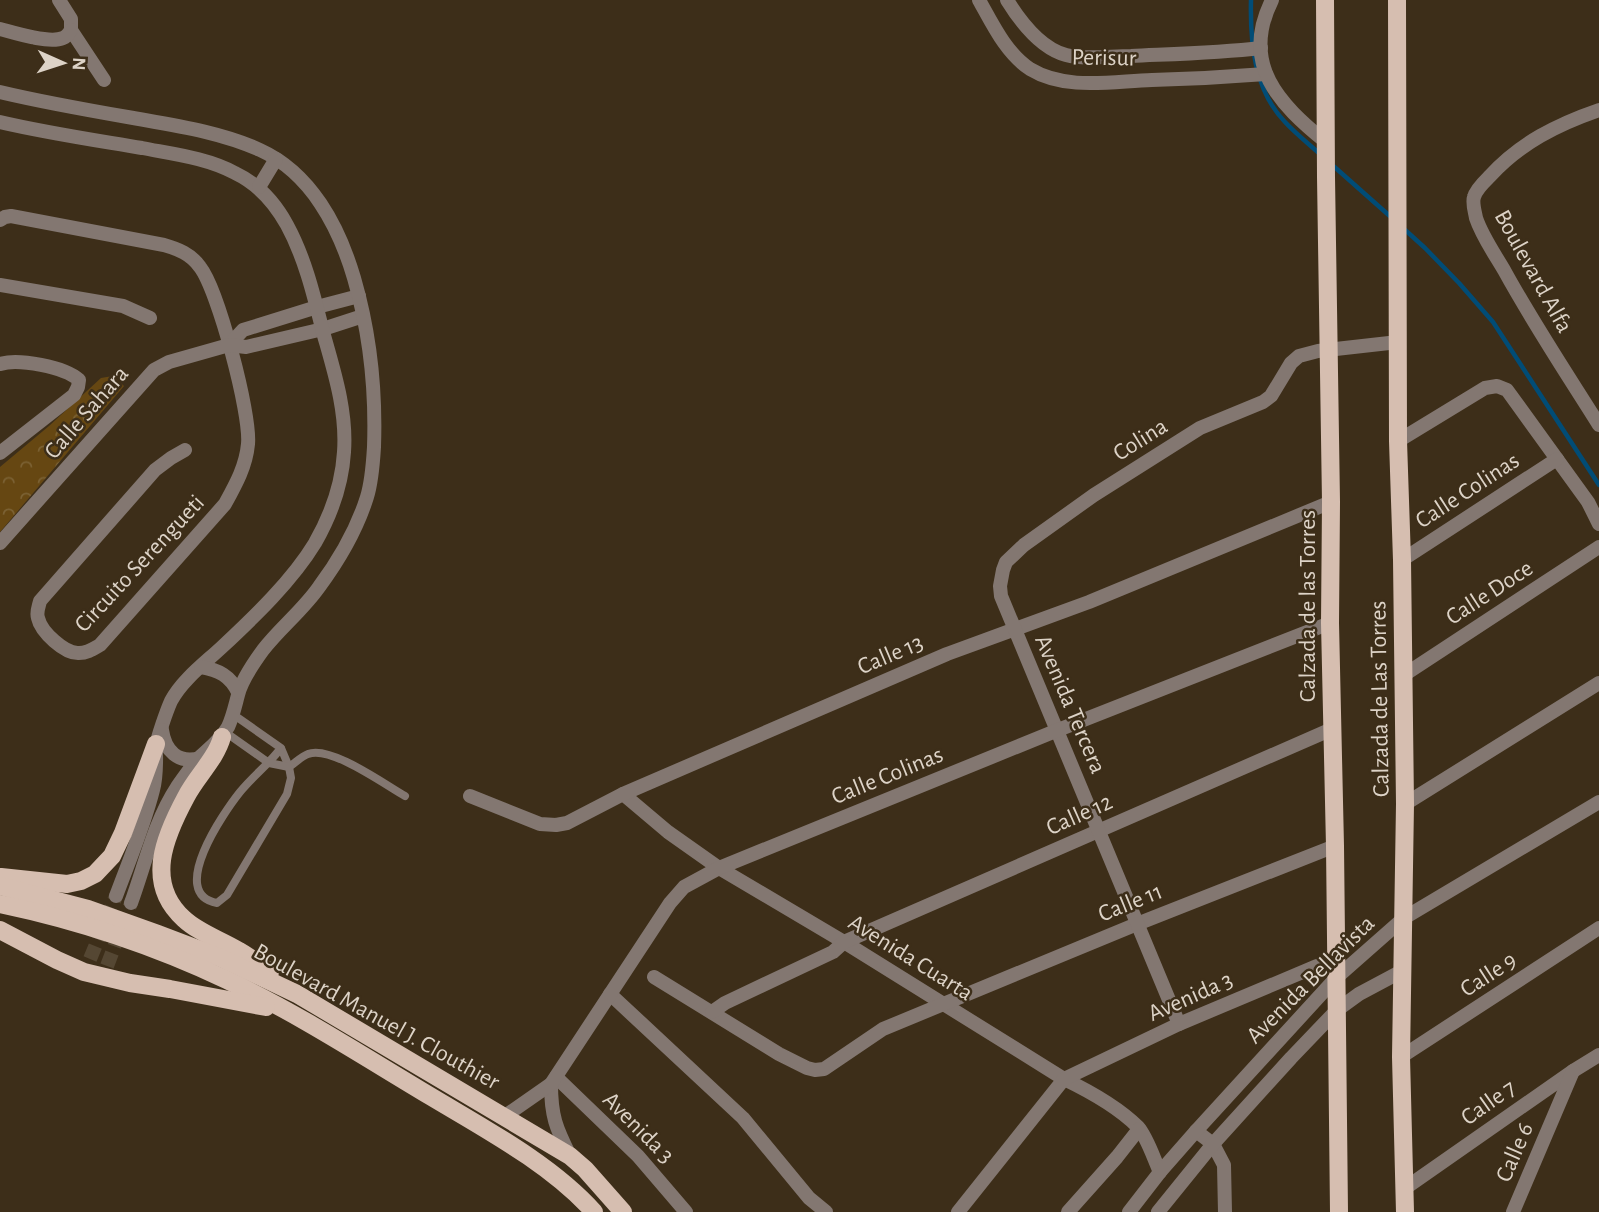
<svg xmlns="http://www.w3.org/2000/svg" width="1599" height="1212" font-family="'Alegreya Sans',sans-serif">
	<defs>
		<pattern id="forest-crowns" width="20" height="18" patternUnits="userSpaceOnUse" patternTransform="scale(1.75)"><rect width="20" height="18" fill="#664712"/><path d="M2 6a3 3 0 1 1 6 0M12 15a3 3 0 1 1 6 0" fill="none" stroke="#7b6133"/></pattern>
	</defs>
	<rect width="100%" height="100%" fill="#3d2e19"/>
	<!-- forest -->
	<path fill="url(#forest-crowns)" d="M113,376l11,10 -124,146v-65l49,-41 52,-48z"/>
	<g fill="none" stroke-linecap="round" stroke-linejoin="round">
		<!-- stream -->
		<g stroke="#014c76" stroke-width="4.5">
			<path d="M1251,0c-1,42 3,90 34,122 11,12 24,22 36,33"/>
			<path d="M1330,163l62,55"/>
			<path d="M1403,228l22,20 34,35 34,39 106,163"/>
		</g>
		<!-- tertiary-tunnel -->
		<g stroke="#554733" stroke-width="14" stroke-dasharray="14 7" stroke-linecap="butt">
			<path d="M90,959l26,-63"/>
			<path d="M107,966l24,-63"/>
		</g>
		<!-- service -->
		<g stroke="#837771" stroke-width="8">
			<path d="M234,715l47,33 8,19 2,11 -4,16 -60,101 -10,8c-50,-9 7,-91 23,-111 13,-16 29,-28 41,-44"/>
			<path d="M225,732l44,31 20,4c6,-4 13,-11 19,-13 22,-9 76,30 97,42"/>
		</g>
		<!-- minor -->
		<g stroke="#837771" stroke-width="14">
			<path d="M59,0l12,19v11l33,50"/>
			<path d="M979,0c14,25 27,53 51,69 36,22 83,12 122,11 38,-1 76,-3 114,-6"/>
			<path d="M1007,0c13,21 33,48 59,55 20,5 44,1 65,1 43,-2 87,-3 130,-8"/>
			<path d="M1272,0c-32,64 7,104 54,142"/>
			<path d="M0,29c15,4 49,15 63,9 5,-2 5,-4 8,-8"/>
			<path d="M1599,110c-41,14 -79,33 -109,66 -5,5 -14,13 -16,21 -2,6 1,15 2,21 6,18 18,35 28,52 29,53 63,104 95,155"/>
			<path d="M0,220l5,-3 6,-1 153,29c14,4 27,9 36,22 18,23 51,147 48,177 -2,22 -12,40 -23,60l-125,141c-7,4 -13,8 -21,8 -14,1 -38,-21 -41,-35 -2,-6 1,-12 2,-17l115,-131 16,-12 14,-8"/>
			<path d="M0,285l123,21 27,12"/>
			<path d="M229,345l14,-15 74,-23 42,-11"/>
			<path d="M0,364c18,-6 65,3 79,16l-1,7 -4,8 -74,58"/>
			<path d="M1398,441l87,-53 12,-2 10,4 81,112 11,22"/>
			<path d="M0,543l154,-173 15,-8 60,-17 17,2 77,-18 40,-13"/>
			<path d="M1402,560l155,-101"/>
			<path d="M1404,675l195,-128"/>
			<path d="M623,794l45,38 51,36 125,74 220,137c25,12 54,28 74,48 9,10 16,32 22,45"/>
			<path d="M470,796l70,28 16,1 11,-2 56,-29 324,-140 142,-52 242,-100"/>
			<path d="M1405,804l194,-121"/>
			<path d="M654,977l125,77 28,14 8,2 9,-1 59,-40 254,-105 198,-78"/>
			<path d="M610,994l133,124 66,80 17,14"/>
			<path d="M712,1012l13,-9 108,-51 11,-10 488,-213"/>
			<path d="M1179,1024l-178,-428 -1,-10 3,-16 3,-8 18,-17 70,-50 106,-67 63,-26 8,-6 20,-33 8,-7 19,-5 80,-9"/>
			<path d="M1401,1057l198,-129"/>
			<path d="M556,1077l82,79 48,56"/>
			<path d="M551,1084c0,32 5,44 19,72"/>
			<path d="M505,1116l46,-32 119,-181 14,-16 35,-19 339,-138 272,-107"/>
			<path d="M1196,1131l17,13 11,21 1,47"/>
			<path d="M1404,1189l169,-118 26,-16"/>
			<path d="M958,1212l106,-133 115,-55 138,-58 19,-5"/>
			<path d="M1068,1212l49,-55 22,-28"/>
			<path d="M1129,1212l31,-40 36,-41 140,-153 68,-60 195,-116"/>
			<path d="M1158,1212l55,-68 78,-86 46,-48 22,-16 45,-24"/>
			<path d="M1513,1212l60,-141"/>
		</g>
		<!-- tertiary -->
		<g stroke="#837771" stroke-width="14">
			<path d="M0,92c46,11 93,19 139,27 40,7 84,14 121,31 51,23 79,77 94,128 16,55 22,112 20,169 -1,16 -2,34 -7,50 -10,32 -28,63 -48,90 -16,23 -39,41 -56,63 -8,11 -22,32 -25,45 -3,11 -5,21 -10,32 -7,12 -17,20 -27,29 -9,9 -17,21 -24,31 -23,35 -32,78 -46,116"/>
			<path d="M0,122c47,11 95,18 142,26 31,6 66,10 93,25 23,11 40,30 52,52 18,33 27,71 36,107 11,39 24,79 21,120 -2,33 -13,63 -29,91 -23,38 -61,74 -93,104 -17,16 -40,33 -51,54 -4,9 -14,37 -15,46 0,15 1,28 -3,43 -9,36 -24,71 -37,106"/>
			<path d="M259,187l17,-28"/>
			<path d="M201,667c18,3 29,9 37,25"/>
			<path d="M162,730c3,21 16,34 38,28"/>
		</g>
		<!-- primary -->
		<g stroke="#d6beb0" stroke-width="18">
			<path d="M1325,0l1,177 5,325 -1,121 5,223 4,366"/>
			<path d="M1397,0l1,441 4,119 3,244 -4,253 4,155"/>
			<path d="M222,737c-6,22 -26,40 -36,60 -21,39 -42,86 -2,122 15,14 37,21 55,32 11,6 21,14 31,21"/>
			<path d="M1,877l66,7 14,-3 14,-7 17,-18 11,-23 33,-89"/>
			<path d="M0,886l88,23 70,25 63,24 76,36 273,162 15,13 38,43"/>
			<path d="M0,904c77,16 155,42 227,76 70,33 136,76 203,116 55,33 121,68 164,116"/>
			<path d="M0,930l57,30 27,12 46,11 40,6 96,18"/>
		</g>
	</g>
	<g text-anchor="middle" stroke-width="5" stroke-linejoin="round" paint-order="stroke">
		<!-- street labels -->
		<g font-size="24" fill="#ddd3c7" stroke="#3d2e19">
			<text transform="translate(1104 57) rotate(1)" y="8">Perisur</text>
			<text transform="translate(1534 271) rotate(61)" y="8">Boulevard Alfa</text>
			<text transform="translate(86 412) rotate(-49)" y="8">Calle Sahara</text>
			<text transform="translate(1140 439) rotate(-32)" y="8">Colina</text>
			<text transform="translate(1467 490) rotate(-33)" y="8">Calle Colinas</text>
			<text transform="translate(139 563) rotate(-47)" y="8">Circuito Serengueti</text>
			<text transform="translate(1489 592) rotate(-33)" y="8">Calle Doce</text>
			<text transform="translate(1307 606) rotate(-90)" y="8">Calzada de las Torres</text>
			<text transform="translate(890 654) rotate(-23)" y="8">Calle 13</text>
			<text transform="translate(1379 699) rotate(-91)" y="8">Calzada de Las Torres</text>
			<text transform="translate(1071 704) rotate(67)" y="8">Avenida Tercera</text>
			<text transform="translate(887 775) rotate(-22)" y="8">Calle Colinas</text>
			<text transform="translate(1079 814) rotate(-24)" y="8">Calle 12</text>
			<text transform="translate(1130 902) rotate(-22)" y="8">Calle 11</text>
			<text transform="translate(911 957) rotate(32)" y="8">Avenida Cuarta</text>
			<text transform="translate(1488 974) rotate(-33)" y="8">Calle 9</text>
			<text transform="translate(1310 979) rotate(-45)" y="8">Avenida Bellavista</text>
			<text transform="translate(1190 996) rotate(-24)" y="8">Avenida 3</text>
			<text transform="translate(377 1016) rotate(29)" y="8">Boulevard Manuel J. Clouthier</text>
			<text transform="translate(1488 1102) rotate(-35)" y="8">Calle 7</text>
			<text transform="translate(639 1127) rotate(45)" y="8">Avenida 3</text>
			<text transform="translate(1514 1152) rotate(-67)" y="8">Calle 6</text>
		</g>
	</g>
	<!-- north arrow -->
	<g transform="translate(63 63) rotate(93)" stroke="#3d2e19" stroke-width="5" paint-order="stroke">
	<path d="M0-5L12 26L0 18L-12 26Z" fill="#ddd3c7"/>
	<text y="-10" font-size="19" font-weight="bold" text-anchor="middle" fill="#ddd3c7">N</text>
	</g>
</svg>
